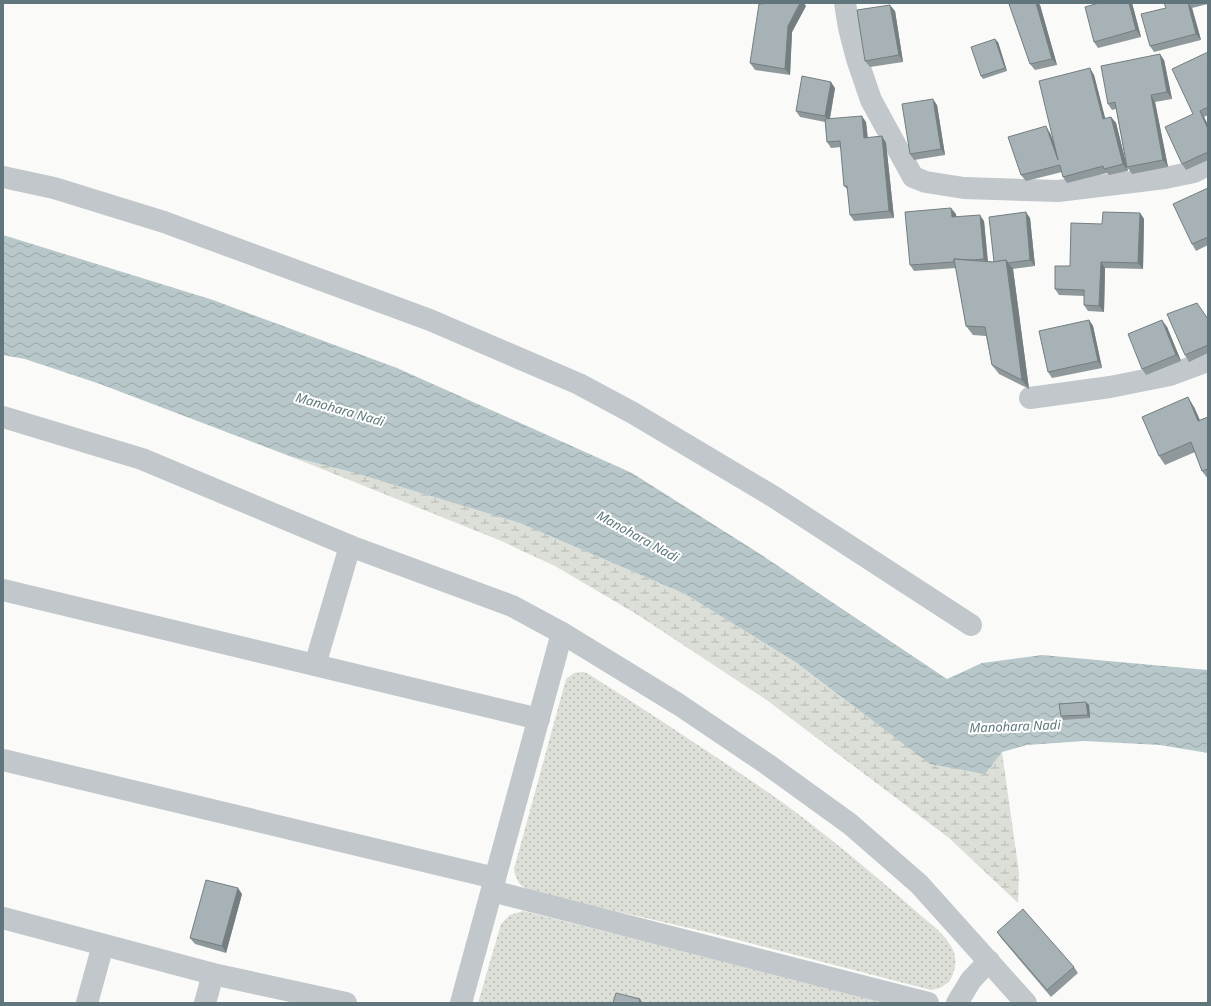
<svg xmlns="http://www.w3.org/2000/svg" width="1211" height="1006" font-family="'Noto Sans',sans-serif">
	<defs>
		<pattern id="grass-dots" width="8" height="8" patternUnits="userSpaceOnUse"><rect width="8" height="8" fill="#dbdfd7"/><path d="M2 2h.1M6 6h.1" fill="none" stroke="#b5b9b3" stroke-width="1.8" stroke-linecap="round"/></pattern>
		<pattern id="wetland-marsh" width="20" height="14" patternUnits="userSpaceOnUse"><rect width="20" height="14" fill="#dbdfd7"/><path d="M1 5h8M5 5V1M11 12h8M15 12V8" fill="none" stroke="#b5b9b3"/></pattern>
		<pattern id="water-waves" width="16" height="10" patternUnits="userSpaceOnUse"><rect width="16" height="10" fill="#b8c7c9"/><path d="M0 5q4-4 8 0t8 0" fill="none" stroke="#99a6a8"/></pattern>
	</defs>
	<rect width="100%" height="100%" fill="#fafaf8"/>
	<!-- grass -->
	<g fill="url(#grass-dots)">
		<path d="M582,672l5,1c67,43 134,86 199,132 53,39 102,82 152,125 16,17 24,29 11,52l-9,6 -9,2 -216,-56 -186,-43c-9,-5 -14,-12 -15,-22l52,-190 8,-6z"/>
		<path d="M523,911l317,80 44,12h-406l23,-79 9,-9z"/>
	</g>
	<!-- wetland -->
	<path fill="url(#wetland-marsh)" d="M292,457l63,16 166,50 164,71 112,69 205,89 17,121 -1,30 -69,-65 -181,-137 -130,-86 -83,-49 -56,-26z"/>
	<!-- water -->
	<path fill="url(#water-waves)" d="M3,235l210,65 184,68 235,105 125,79 190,127 35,-16 60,-8 166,15v83l-48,-8 -76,-4 -57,4 -25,7 -17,22 -55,-10 -133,-101 -112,-69 -165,-71 -165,-50 -63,-16 -192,-73 -75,-25 -22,-4z"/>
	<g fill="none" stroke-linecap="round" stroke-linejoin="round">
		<!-- minor -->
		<g stroke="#c1c7ca" stroke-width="22">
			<path d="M845,3l4,25 8,31 14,41 42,77 13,5 38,6 94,3 107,-13 29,-6 14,-7"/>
			<path d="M3,177l51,11 110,34 266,98 149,64 54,29 141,84 197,128"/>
			<path d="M1030,398l80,-11 60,-12 38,-14"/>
			<path d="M3,417l139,42 208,87 162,60 50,27 116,71 89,60 83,60 69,60 107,119"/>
			<path d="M3,590l536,129"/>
			<path d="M315,665l35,-119"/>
			<path d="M3,760l492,118"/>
			<path d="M492,891l436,112"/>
			<path d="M3,918l210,56 133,29"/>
			<path d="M87,1003l16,-58"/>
			<path d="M205,1003l8,-29"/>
			<path d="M461,1003l101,-370"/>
			<path d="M957,1003l14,-23 18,-19"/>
		</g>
	</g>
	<!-- wall -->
	<g fill="#8f999c">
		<path d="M1013,3h25l2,2 17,60 -22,5 -5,-6z"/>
		<path d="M1132,3l9,34 -43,11 -4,-6z"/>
		<path d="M1164,3h44v1l-16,4 9,32 -47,12 -4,-6 16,-38z"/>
		<path d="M806,6l-14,26 -2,43 -35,-5 -5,-7z"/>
		<path d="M895,11l8,51 -33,5 -5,-6z"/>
		<path d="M998,42l9,29 -24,8 -2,-3z"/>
		<path d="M1208,52v63l-4,2 4,8v35l-22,10 -4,-6 11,-50z"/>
		<path d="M1164,60l8,39 -17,3 13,65 -36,7 -5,-7 -11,-58 -4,1 -4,-6z"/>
		<path d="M1094,75l11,44 6,-2 5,6 12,48 -19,4 -2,-2 -40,10 -4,-6 -1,-5 -36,9 -5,-6 29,-42 4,9z"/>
		<path d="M835,88l-5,31 36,3 2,16 14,-2 4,7 8,75 -40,3 -4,-6 -2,-25 -4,-4 -3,-39 -10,1 -4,-6 -2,-20 -25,-5 -4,-6z"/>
		<path d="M937,105l8,50 -31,5 -4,-6z"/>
		<path d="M1208,188v57l-12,6 -4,-7z"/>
		<path d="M1140,213l4,6 -1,50 -38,-1 -1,44 -16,-1 -4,-6v-9l-25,-1 -4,-6 15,-23 32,-42z"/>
		<path d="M956,214v3l28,4 4,40 6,1 36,-44 5,48 -22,3 16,120 -30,-15 -7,-9 -6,-29 -13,-1 -7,-9 -10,-58 -42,3 -4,-6z"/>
		<path d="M1208,319v34l-19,9 -4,-7z"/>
		<path d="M1089,320l4,6 9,42 -50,10 -4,-6z"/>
		<path d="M1167,327l14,34 -35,14 -4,-6z"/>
		<path d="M1194,407l6,13 8,-3v62l-6,-8 -7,-19 -30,13 -6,-9z"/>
		<path d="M1089,705l1,13 -27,2 -2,-4z"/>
		<path d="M242,894l-16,59 -31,-9 -5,-6z"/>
		<path d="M997,932l77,35 4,6 -27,24 -50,-59z"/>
	</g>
	<!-- shaded-wall -->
	<g fill="#747d7f">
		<path d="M800,3h4l2,3 -14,26 -2,43 -5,-6 3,-43z"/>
		<path d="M1036,3h2l2,2 17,60 -5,-6z"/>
		<path d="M1129,3h3l9,34 -5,-7z"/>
		<path d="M1188,3l4,5 9,32 -5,-6z"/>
		<path d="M890,5l5,6 8,51 -4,-7z"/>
		<path d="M995,39l3,3 9,29 -2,-3z"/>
		<path d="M1160,54l4,6 8,39 -5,-7z"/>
		<path d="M1090,68l4,7 13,50 -4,-6z"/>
		<path d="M831,82l4,6 -6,34 -4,-6z"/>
		<path d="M1151,95l4,7 13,65 -5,-7z"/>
		<path d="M933,99l4,6 8,50 -4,-6z"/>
		<path d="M1200,111l4,6 4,8v4z"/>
		<path d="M862,116l4,6 2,22 -4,-6z"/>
		<path d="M1111,117l5,6 12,48 -5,-7z"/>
		<path d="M1046,126l4,7 12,33 -4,-6z"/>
		<path d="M882,136l4,7 8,75 -5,-7z"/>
		<path d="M951,208l5,6 1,10 -5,-7z"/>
		<path d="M1026,212l4,6 5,48 -5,-6z"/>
		<path d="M1140,213l4,6 -1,50 -5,-6z"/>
		<path d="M980,215l4,6 4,45 -4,-7z"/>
		<path d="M1006,260l7,9 16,120 -7,-9z"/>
		<path d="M1101,262l4,6 -1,44 -5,-6z"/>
		<path d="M1089,320l4,6 9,42 -4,-7z"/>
		<path d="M1162,320l5,7 14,34 -5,-6z"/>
		<path d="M1188,397l6,10 10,23 -6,-9z"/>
		<path d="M1086,702l3,3 1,13 -2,-3z"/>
		<path d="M238,888l4,6 -16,59 -4,-7z"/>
		<path d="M640,999l2,4h-3z"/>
	</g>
	<!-- building -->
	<g fill="#a6b2b5" stroke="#747d7f">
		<path d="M773,3h27l-12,23 -3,43 -35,-6 9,-59z"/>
		<path d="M1013,3h23l16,56 -22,5 -21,-60z"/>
		<path d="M1099,3h30l7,27 -42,12 -9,-35z"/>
		<path d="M1164,3h24l8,31 -46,12 -9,-32 25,-6z"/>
		<path d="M890,5l9,50 -34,6 -8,-51z"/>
		<path d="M995,39l10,29 -24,8 -10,-29z"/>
		<path d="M1208,52v55l-8,4 8,18v23l-26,12 -17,-37 28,-13 -21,-45z"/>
		<path d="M1160,54l7,38 -16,3 12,65 -36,7 -12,-65 -7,2 -7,-38z"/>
		<path d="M1090,68l13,51 8,-2 12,47 -19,5 -1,-3 -40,11 -3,-12 -39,10 -13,-38 38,-11 12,34 -19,-79z"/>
		<path d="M802,76l29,6 -6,34 -29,-5z"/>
		<path d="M933,99l8,50 -31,5 -8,-50z"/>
		<path d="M862,116l2,22 18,-2 7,75 -39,4 -3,-29h-3l-4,-45 -13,1 -2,-23z"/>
		<path d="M1208,188v49l-16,7 -19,-40z"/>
		<path d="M951,208l1,9 28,-2 4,44 -11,1 -19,-1v3l-44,3 -5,-53z"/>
		<path d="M1026,212l4,48 -22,3 -2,-3 -12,2 -5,-45z"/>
		<path d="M1103,212l37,1 -2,50 -37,-1 -2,44 -15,-1v-15l-29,-1v-23h15l1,-43 31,1z"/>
		<path d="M954,259l39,3 13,-2 16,120 -30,-15 -7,-38 -19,-1z"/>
		<path d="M1197,303l11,16v26l-23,10 -18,-41z"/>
		<path d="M1089,320l9,41 -50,11 -9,-41z"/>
		<path d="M1162,320l14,35 -34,14 -14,-35z"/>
		<path d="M1188,397l10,24 10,-4v52l-6,2 -11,-29 -32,14 -17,-39z"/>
		<path d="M1086,702l2,13 -27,1 -2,-12z"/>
		<path d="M206,880l32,8 -16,58 -32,-8z"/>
		<path d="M1023,909l51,58 -27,23 -50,-58z"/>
		<path d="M616,993l24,6 -1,4h-26z"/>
	</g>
	<g text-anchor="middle" stroke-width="4" stroke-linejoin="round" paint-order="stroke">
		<!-- water labels -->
		<g font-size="13" font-style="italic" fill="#60797c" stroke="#fff">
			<text transform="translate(340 409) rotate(16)" y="5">Manohara Nadi</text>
			<text transform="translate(638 536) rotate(29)" y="5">Manohara Nadi</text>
			<text transform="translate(1015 726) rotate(-2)" y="5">Manohara Nadi</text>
		</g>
	</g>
	<!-- border -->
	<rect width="1211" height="1006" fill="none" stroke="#61757c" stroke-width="8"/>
</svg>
